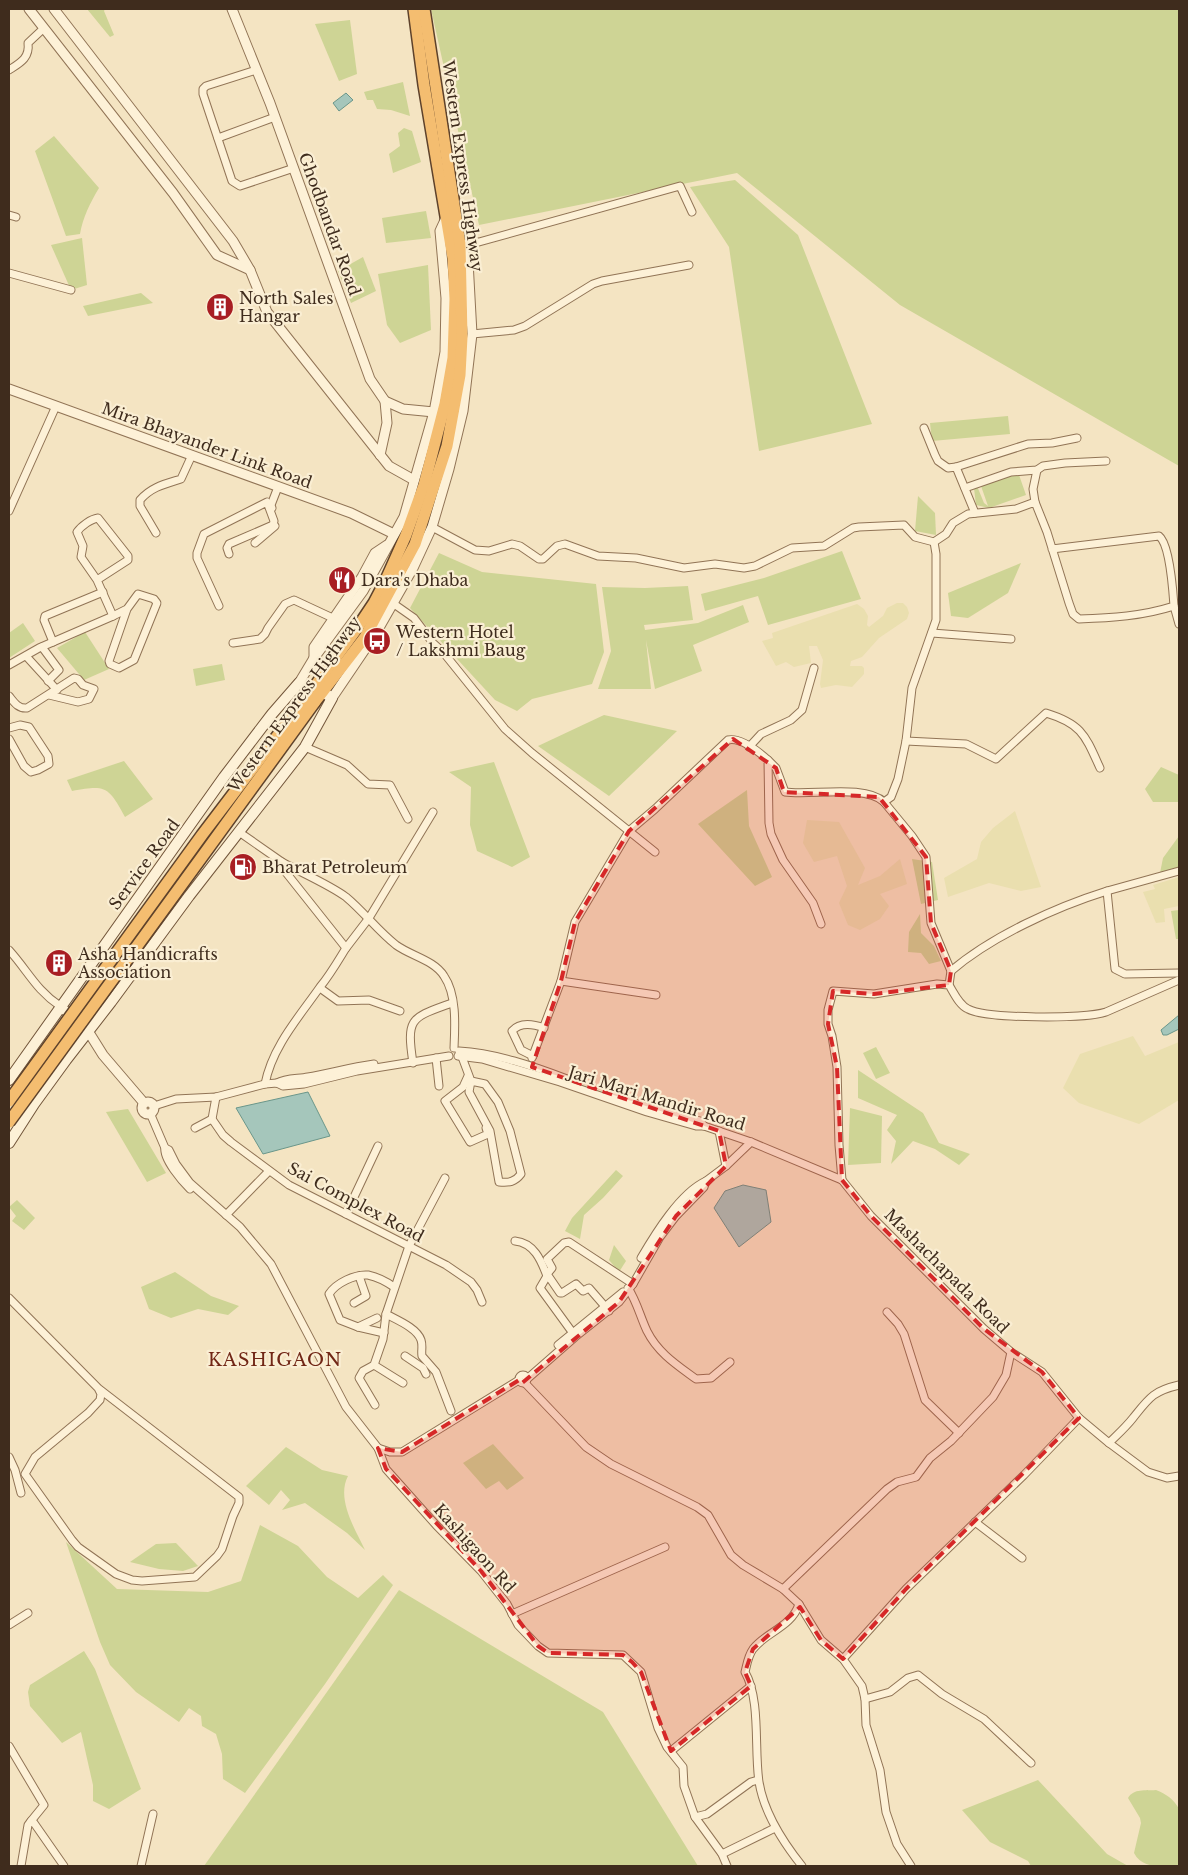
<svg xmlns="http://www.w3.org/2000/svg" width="1188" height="1875" font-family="'Libre Baskerville',serif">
	<rect width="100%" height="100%" fill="#f4e4c2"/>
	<!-- farmland -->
	<g fill="#eadfaf">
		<path d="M897,603h6l4,4 2,6 -2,6 -28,19 -17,19 -11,4 -1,5h12l2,2v6l-12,13 -16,-2 -15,3 -1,-4 3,-24 -6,-14h-8l2,17 -17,4 -8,-5 -10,4 -14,-25 11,-3 -1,-5 85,-29 7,5 4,7 -1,9 2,2 14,-11 4,-8z"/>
		<path d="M1015,811l26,76 -20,4 -32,-8 -41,14 -4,-19 33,-19 4,-17 12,-14z"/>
		<path d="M807,820l32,2 26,46 -7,17 22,-9 20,-17 7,25 -27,10 9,12 -9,13 -20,11 -12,-5 -9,-22 8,-17 -10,-30 -23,6 -11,-19z"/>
		<path d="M1179,877v29l-15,3 1,13 -9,1 -13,-31 12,-3 -2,-4z"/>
		<path d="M1133,1036l12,20 34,-14v58l-40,24 -60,-21 -16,-15 17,-34z"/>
	</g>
	<!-- green -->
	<g fill="#ced495">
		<path d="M87,9h18l-1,2 10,24 -4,2z"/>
		<path d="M431,9h748v457l-279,-161 -163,-132 -258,52z"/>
		<path d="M350,20l7,54 -18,7 -24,-57z"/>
		<path d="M403,82l7,34 -19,-6 -14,-1 -4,-9h-6l-3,-8z"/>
		<path d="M404,128l8,3 9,31 -28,11 -4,-19 11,-8 -2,-13z"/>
		<path d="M54,136l45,52c-9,15 -16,29 -19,46l-14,2 -31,-85z"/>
		<path d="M735,180l63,55 74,189 -113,27 -30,-204 -39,-60z"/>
		<path d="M426,211l5,27 -45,5 -4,-25z"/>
		<path d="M82,238l5,47 -16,5 -20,-45z"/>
		<path d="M363,257l13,34 -25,12 -13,-32z"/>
		<path d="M428,265l3,65 -31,13 -13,-18 -9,-51z"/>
		<path d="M141,293l12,10 -65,13 -5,-10z"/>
		<path d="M1008,416l2,18 -78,7 -2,-18z"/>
		<path d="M1018,472l8,23 -37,13 -13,-3 -2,-17 3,-2 7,17 4,3 -7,-20z"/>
		<path d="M918,496l17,17 1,22 -21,-4z"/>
		<path d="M842,551l19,48 -93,26 -10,-29 -53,15 -4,-17 63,-16z"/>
		<path d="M439,553l43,19 114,12 8,68 -12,32 -60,15 -15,12 -22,-11 -85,-92z"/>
		<path d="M1021,563l-13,30 -40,25 -17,-2 -3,-23z"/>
		<path d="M688,586l5,34 -49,5 1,5 53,-7 45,-18 6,17 -56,23 9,26 -47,18 -9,-49 5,49h-53l13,-38 -9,-64 43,1z"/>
		<path d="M23,623l12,18 -26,17v-25z"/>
		<path d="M85,632l24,37 -25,11 -27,-32z"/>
		<path d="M222,664l3,16 -29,6 -3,-17z"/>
		<path d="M604,715l73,16 -68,65 -71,-50z"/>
		<path d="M124,761l29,38 -28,18c-17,-31 -19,-32 -53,-26l-5,-11z"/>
		<path d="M494,762l36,95 -18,10 -35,-16 -7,-26 1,-38 -22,-15z"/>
		<path d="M1161,767l18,8v27h-26l-8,-13z"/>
		<path d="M747,790l2,36 23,51 -17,9 -57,-62z"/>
		<path d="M1179,836v31l-19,6 3,-15z"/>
		<path d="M912,859l20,3 6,38 -17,4z"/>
		<path d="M1179,910v29h-3l-5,-28z"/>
		<path d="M920,914l1,19 13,13 7,15 -12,3 -8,-11 -13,-1 1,-20z"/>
		<path d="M876,1047l14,26 -14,6 -13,-26z"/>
		<path d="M858,1070l65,43 16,30 31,11 -11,11 -24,-16 -22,-8 -22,23 5,-23 -9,-11 10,-15 -39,-17z"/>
		<path d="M850,1108l32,8 -1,47 -33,2z"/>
		<path d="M128,1109l38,64 -19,9 -41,-70z"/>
		<path d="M616,1170l7,6 -20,22 -19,17 -4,24 -15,-8 7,-13z"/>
		<path d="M17,1200l18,18 -11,12 -12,-9 4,-5 -7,-9z"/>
		<path d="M614,1245l12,16 -7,11 -10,-12z"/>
		<path d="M175,1272l36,24 28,10 -11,9 -30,-6 -27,9 -22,-9 -8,-22z"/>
		<path d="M493,1444l31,34 -17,12 -8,-9 -13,8 -23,-26z"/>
		<path d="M286,1447l36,23 26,6c-12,23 7,53 17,74l-18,-17 -42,-30 -23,7 8,-10 -9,-10 -12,15 -23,-19z"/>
		<path d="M260,1525l38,21 29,31 31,21 25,-23 10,10 -68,99 -80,109 -22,-14 -1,-25 -6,-20 -14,-8 -1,-10 -12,-8 -10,14 -43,-30 -26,-27 -10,-23 -34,-100 51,47 91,3 33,-11z"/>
		<path d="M176,1543l22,23 -15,5 -24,-2 -29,-7 26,-18z"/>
		<path d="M399,1590l204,122 95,154h-494z"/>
		<path d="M84,1651l11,18 46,120 -32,20 -16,-8v-16l-12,-53 -19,11 -32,-37 -2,-14 2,-7z"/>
		<path d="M1038,1780l69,74 21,12h-97l-3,-5 -38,-19 -28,-32z"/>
		<path d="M1156,1790c10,4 18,9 23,19v57c-16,0 -36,4 -45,-13l7,-30 -1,-5 -12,-20c6,-10 17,-7 28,-8z"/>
	</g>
	<!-- water -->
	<g fill="#a5c6bb" stroke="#6a968a">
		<path d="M346,93l7,7 -14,11 -6,-8z"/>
		<path d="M1179,1015v14l-12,6h-4l-2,-5z"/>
		<path d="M308,1092l22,44 -67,18 -27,-46z"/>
		<path d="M743,1185l23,5 5,32 -32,25 -25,-39 11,-17z"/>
	</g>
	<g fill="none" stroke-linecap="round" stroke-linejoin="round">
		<!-- minor casing -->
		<g stroke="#917456" stroke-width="9">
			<g id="minor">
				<path d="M9,70c11,-7 21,-12 19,-27l16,-15"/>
				<path d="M256,70l-50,16 -3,3v5l29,87 8,5 54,-18"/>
				<path d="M218,138l57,-21"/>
				<path d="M9,215l7,2"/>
				<path d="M460,244l19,-2 201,-56 12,26"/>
				<path d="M9,273l62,17"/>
				<path d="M472,334l42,-4 11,-4 68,-42 9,-3 87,-16"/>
				<path d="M924,428l11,27 3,6 10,7 8,-1 19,46"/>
				<path d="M956,467l72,-23 24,-1 25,-5"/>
				<path d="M965,488l46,-16 26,-2 6,-4 22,-3 41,-2"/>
				<path d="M1035,502l-2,-13 4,-19"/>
				<path d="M272,508l-1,-3 7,-18"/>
				<path d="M9,511l47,-105"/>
				<path d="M432,527l43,23 14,1 23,-7 8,2 19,13h4l14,-13 8,-2 33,12 38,2 48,10 31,-4 29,4 11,-2 37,-18 32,-2 29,-18 6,-1 45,-2 11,12 19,5 12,-8 7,-11 15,-9 48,-5 19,-7 12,30 22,71 4,11 6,5c32,-1 64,-3 95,-13 -1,-14 -4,-62 -15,-70l-107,13"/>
				<path d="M156,533l-16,-27v-6c11,-13 25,-16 41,-21l11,-24"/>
				<path d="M934,542l2,12v66l-24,68 -6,53 -8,38 -7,18 -7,5 28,34 14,21 5,66 20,48 -2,14"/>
				<path d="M255,543l20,-17"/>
				<path d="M394,604l20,14 19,25 10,9 62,77 27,24 123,99"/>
				<path d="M219,606l-22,-48v-5l7,-19 63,-32 7,19 -1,4 -44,19 -2,4 2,6"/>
				<path d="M1174,606l5,18"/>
				<path d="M113,616l14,-7 11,-15 16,5 3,4 -23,57 -15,8 -9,-4 -1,-3 18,-52"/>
				<path d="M932,633l79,6"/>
				<path d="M53,642l-9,-22 1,-4 58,-24"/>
				<path d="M233,643l27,-4 5,-5 3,-6 17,-24 9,-4 43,20"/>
				<path d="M42,647l17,23 -11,11"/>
				<path d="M26,656l31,34"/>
				<path d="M9,665l30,-17 74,-32 -16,-36 -16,-23 2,-11 -6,-14c4,-6 14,-13 21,-14l30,38v4l-31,20"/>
				<path d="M9,696c5,6 9,13 18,12l47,-30 4,1 5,6 11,4 -5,10 -11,3 -29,-7"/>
				<path d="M9,728l11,-3 9,2 19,29 1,8 -11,6 -7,2 -7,-6 -15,-27"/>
				<path d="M906,741l60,3 30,15 50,-46c36,11 39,22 54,55"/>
				<path d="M305,747l42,18 21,19 22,1 18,34"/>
				<path d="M749,747l12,-13 30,-14 11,-10 12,-42"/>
				<path d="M768,760l8,8 9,24c25,4 80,-8 99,10"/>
				<path d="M239,832l43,30 2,8 62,78 23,-30 64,-106"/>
				<path d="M282,862c18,10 48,23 64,35 18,15 32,34 50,48 15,11 38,15 48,31 13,19 11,50 10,72"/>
				<path d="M1107,891l72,-20"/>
				<path d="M9,950c19,21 27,40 51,56"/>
				<path d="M951,971c41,-35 105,-64 156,-80l8,78 10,5 54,-1"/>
				<path d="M561,981l95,14"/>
				<path d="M320,988l18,13 31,-1 31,11"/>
				<path d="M459,1051c36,2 74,15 108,28"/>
				<path d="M458,1056l24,3 78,23 87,30 49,14h8l47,16 91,38 29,36 113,113 27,23 31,20 37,46 30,25 39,29 19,6 12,-2"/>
				<path d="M533,1056l-12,-6 -9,-19c8,-9 21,-7 32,-3"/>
				<path d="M462,1057l9,24 14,3 13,18 12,29 11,43c-6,8 -12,9 -22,8l-9,-51 -21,-39 2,-11"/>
				<path d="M436,1058l3,28"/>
				<path d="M532,1058l29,-77 14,-59 54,-91 26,-22 73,-69c13,-3 31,12 40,20l1,63 2,11 12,26 30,43 8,21"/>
				<path d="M413,1063c-7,-46 -2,-45 39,-60"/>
				<path d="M468,1076l-5,11 -18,14 25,41 18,-8 -2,-6"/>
				<path d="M277,1083c9,-5 21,-4 31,-6 22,-4 44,-10 66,-13"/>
				<path d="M265,1084c7,-37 34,-67 55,-97 10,-12 18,-26 26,-39"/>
				<path d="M608,1094l42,14 50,13 4,5"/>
				<path d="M216,1097l-4,22 11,16 8,7 58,43 157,80 25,17 6,8 5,12"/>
				<path d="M154,1106l22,-7 40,-2 49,-13 12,-1 6,3 21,-2 53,-13 92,-15"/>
				<path d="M150,1113l15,35 4,2 7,14 14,19 50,44 31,37 75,143 32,41 8,21 50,56 45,46 26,33 11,21 20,21 10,7 75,2 18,17 17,56 9,19 16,20 1,19 11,31 27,37 5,12"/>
				<path d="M195,1128l17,-9"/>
				<path d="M719,1131l7,35"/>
				<path d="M165,1148c-2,11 17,33 25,41"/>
				<path d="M445,1178l-36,68 -23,68c11,6 31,14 35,26 2,6 0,11 1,16l14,16 15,39"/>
				<path d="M842,1180l-3,-35 -2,-78 -5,-31 -4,-12v-14l5,-19 41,3 63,-10 12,1c5,8 10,20 19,24 18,10 117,10 138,3l73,-32"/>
				<path d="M346,1214l32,-68"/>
				<path d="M226,1215l43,-44"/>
				<path d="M515,1241c19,2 26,19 32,35l-7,12 35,48"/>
				<path d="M641,1258c14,-24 39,-65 65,-77"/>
				<path d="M628,1288c9,14 12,28 19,43 11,22 30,34 49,48l15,-1 19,-16"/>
				<path d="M9,1298l89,90 3,6 -1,6 -12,13 -53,44 -10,17 47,66 6,7 38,27 16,6 10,1 53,-4 22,-21 5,-7 11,-33 6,-13v-6l-141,-109"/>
				<path d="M354,1303l12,-7 -7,-20"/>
				<path d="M609,1311l-20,-23 -6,3 -7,-7 -14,9h-2l-13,-19 5,-6 -5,-9 17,-16 5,-1 64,42"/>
				<path d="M887,1312l11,12 6,10 21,66 34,33"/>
				<path d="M358,1327l19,-9"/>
				<path d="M384,1333l-26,-6 -18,-7 -11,-26c7,-11 26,-20 39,-19 9,2 19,7 26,12"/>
				<path d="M558,1345l65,-53"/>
				<path d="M405,1356l18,12 3,6"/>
				<path d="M374,1365l29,18"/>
				<circle cx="523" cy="1379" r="4"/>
				<path d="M527,1379l48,-42 44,-35 14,-18 27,-47 16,-21 28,-29 2,-6 20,-15 25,-24"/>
				<path d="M524,1382l62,65 25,17 86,43 11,8 23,40 12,10 40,24 16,15c-7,23 -33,28 -46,45 -5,7 -6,15 -8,23 16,28 9,77 14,110 5,31 23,59 43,84"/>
				<path d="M375,1405l-16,-27 4,-7 11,-6 9,-26 3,-25"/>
				<path d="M1109,1443c8,-8 17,-16 24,-25 16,-20 20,-27 46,-33"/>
				<path d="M378,1448l12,4h12l117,-72"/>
				<path d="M9,1457l6,13 6,23"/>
				<path d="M975,1522l47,36"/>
				<path d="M783,1589l104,-100 10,-7 19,-5 14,-19 21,-17 42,-44 13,-22 5,-23"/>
				<path d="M799,1604l22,36 22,19 19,27 3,13 1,26 14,45 6,42 11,32 14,22"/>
				<path d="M512,1614l153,-67"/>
				<path d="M9,1625l19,-12"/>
				<path d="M843,1659l63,-70 118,-114 55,-57"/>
				<path d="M865,1699l25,-7 18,-14 10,-3 24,19 42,25 47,44"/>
				<path d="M9,1746l35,59 -13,16"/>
				<path d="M671,1751l80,-65"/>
				<path d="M695,1817l12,-3 44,-32 7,-2"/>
				<path d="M722,1854l53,-26"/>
				<path d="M21,1866l7,-41 3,-4 3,2 30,43"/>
				<path d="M141,1866l12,-52"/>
			</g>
		</g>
		<!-- tertiary casing -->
		<g stroke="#917456" stroke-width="11">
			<g id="tertiary">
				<path d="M29,9l144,184 44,62 33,15"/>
				<path d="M54,9l179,232 17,29 17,42 122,154 25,14"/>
				<path d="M232,9l38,94 100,276 15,22 18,8 31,3"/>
				<path d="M9,389l342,124 43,21"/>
				<path d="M380,455l7,-32 -2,-22"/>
				<path d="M314,658v-11l48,-70 13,-24 12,-8"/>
				<path d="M299,683l15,-25 49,-67 41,-74 30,-105 11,-60 1,-54 -6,-67 6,-13"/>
				<path d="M332,698l44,-65 37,-65 19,-41 17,-58 14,-58 9,-77 -4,-73 -7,-14"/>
				<path d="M60,1006l28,25 15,24 41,48"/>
				<circle cx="148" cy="1108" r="6"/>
			</g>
		</g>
		<!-- secondary casing -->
		<g stroke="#72553a" stroke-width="12">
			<g id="secondary">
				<path d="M9,1080l215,-303 48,-63 27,-31 13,8"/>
				<path d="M9,1143l25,-39 32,-44 45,-58 78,-106 116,-149 27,-49 -9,-6"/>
			</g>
		</g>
		<!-- trunk casing -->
		<g stroke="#5e422b" stroke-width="14">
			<g id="trunk">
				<path d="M307,697l51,-70 16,-24 11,-21 21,-47 18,-50 21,-81 8,-46 2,-59 -2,-41 -29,-173 -10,-76"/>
				<path d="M314,703l51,-66 50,-93 32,-98 13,-71 2,-38 -2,-93 -36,-235"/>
			</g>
		</g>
		<!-- minor -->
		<use href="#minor" stroke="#fdf1d7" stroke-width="7"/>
		<!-- tertiary -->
		<use href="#tertiary" stroke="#fdf1d7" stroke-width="9"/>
		<!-- secondary -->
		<use href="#secondary" stroke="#fdf1d7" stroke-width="10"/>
		<!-- trunk -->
		<use href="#trunk" stroke="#f4bd70" stroke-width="11"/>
		<!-- trunk-bridge casing -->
		<g stroke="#5e422b" stroke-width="14" stroke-linecap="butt">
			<g id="trunk-bridge">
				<path d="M9,1101l193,-266 105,-138"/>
				<path d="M9,1122l305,-419"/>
			</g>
		</g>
		<!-- trunk-bridge -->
		<use href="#trunk-bridge" stroke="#f4bd70" stroke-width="11"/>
	</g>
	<!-- marked area -->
	<path fill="#d62828" fill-opacity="0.2" stroke="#d62828" stroke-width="4" stroke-dasharray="10 6" stroke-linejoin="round" d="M733,739l43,29 8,24 95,5 47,60 5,66 20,48 -2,14 -75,9 -41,-3 -5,33 9,43 5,113 29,36 113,113 58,43 37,46 -173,171 -63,70 -22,-19 -21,-33 -47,42 -8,23 6,14 -80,65 -30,-79 -9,-10 -9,-7 -75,-2 -10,-7 -57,-75 -95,-102 -8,-21 24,4 117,-72 3,3 97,-81 57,-86 50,-50 -7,-35 -187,-64 29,-86 14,-59 54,-91z"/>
	<!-- icons -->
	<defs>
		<g id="building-disc" transform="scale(1.4375)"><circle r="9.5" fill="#a81e23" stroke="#faeed3"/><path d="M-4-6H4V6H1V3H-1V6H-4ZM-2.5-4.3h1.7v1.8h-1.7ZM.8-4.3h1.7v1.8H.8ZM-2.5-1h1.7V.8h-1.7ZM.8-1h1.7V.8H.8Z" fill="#fff"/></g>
		<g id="restaurant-disc" transform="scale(1.4375)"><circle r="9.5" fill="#a81e23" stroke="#faeed3"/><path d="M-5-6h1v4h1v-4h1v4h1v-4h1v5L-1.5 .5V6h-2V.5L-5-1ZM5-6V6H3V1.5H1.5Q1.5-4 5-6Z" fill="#fff"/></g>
		<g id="bus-disc" transform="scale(1.4375)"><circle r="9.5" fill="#a81e23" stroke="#faeed3"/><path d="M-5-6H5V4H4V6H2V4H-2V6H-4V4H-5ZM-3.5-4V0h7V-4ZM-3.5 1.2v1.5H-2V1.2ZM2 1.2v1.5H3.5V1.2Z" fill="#fff"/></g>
		<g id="fuel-disc" transform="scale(1.4375)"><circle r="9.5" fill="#a81e23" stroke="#faeed3"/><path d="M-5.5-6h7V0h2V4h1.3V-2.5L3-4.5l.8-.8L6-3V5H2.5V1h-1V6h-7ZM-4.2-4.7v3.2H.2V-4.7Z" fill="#fff"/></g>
	</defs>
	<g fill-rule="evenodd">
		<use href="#building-disc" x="220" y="307"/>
		<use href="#restaurant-disc" x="342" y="580"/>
		<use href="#bus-disc" x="377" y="641"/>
		<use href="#fuel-disc" x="243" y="867"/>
		<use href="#building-disc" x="59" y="963"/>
	</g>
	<g text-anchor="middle" stroke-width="4.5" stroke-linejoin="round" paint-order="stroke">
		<!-- street labels -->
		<g font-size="16" fill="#3f2c1d" stroke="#faeed3">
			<text transform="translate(463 166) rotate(82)" y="6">Western Express Highway</text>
			<text transform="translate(330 224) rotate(70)" y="6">Ghodbandar Road</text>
			<text transform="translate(207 445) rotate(20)" y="6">Mira Bhayander Link Road</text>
			<text transform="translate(294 704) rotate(-54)" y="6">Western Express Highway</text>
			<text transform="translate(144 864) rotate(-54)" y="6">Service Road</text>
			<text transform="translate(657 1098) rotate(17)" y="6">Jari Mari Mandir Road</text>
			<text transform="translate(356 1202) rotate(28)" y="6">Sai Complex Road</text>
			<text transform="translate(947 1271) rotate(45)" y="6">Mashachapada Road</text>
			<text transform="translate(475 1548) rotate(48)" y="6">Kashigaon Rd</text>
		</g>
		<!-- poi labels -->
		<g font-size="16" fill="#3f2c1d" stroke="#faeed3" text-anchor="start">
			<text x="239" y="304">North Sales<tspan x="239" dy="18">Hangar</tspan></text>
			<text x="361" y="586">Dara's Dhaba</text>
			<text x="396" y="638">Western Hotel<tspan x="396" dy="18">/ Lakshmi Baug</tspan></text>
			<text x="262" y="873">Bharat Petroleum</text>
			<text x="78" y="960">Asha Handicrafts<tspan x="78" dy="18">Association</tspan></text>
		</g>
		<!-- neighbourhood labels -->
		<g font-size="18" letter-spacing="1" fill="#712716" stroke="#faeed3">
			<text x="275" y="1366">KASHIGAON</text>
		</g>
	</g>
	<!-- border -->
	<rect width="1188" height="1875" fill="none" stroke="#3f2c1d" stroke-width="20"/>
</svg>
